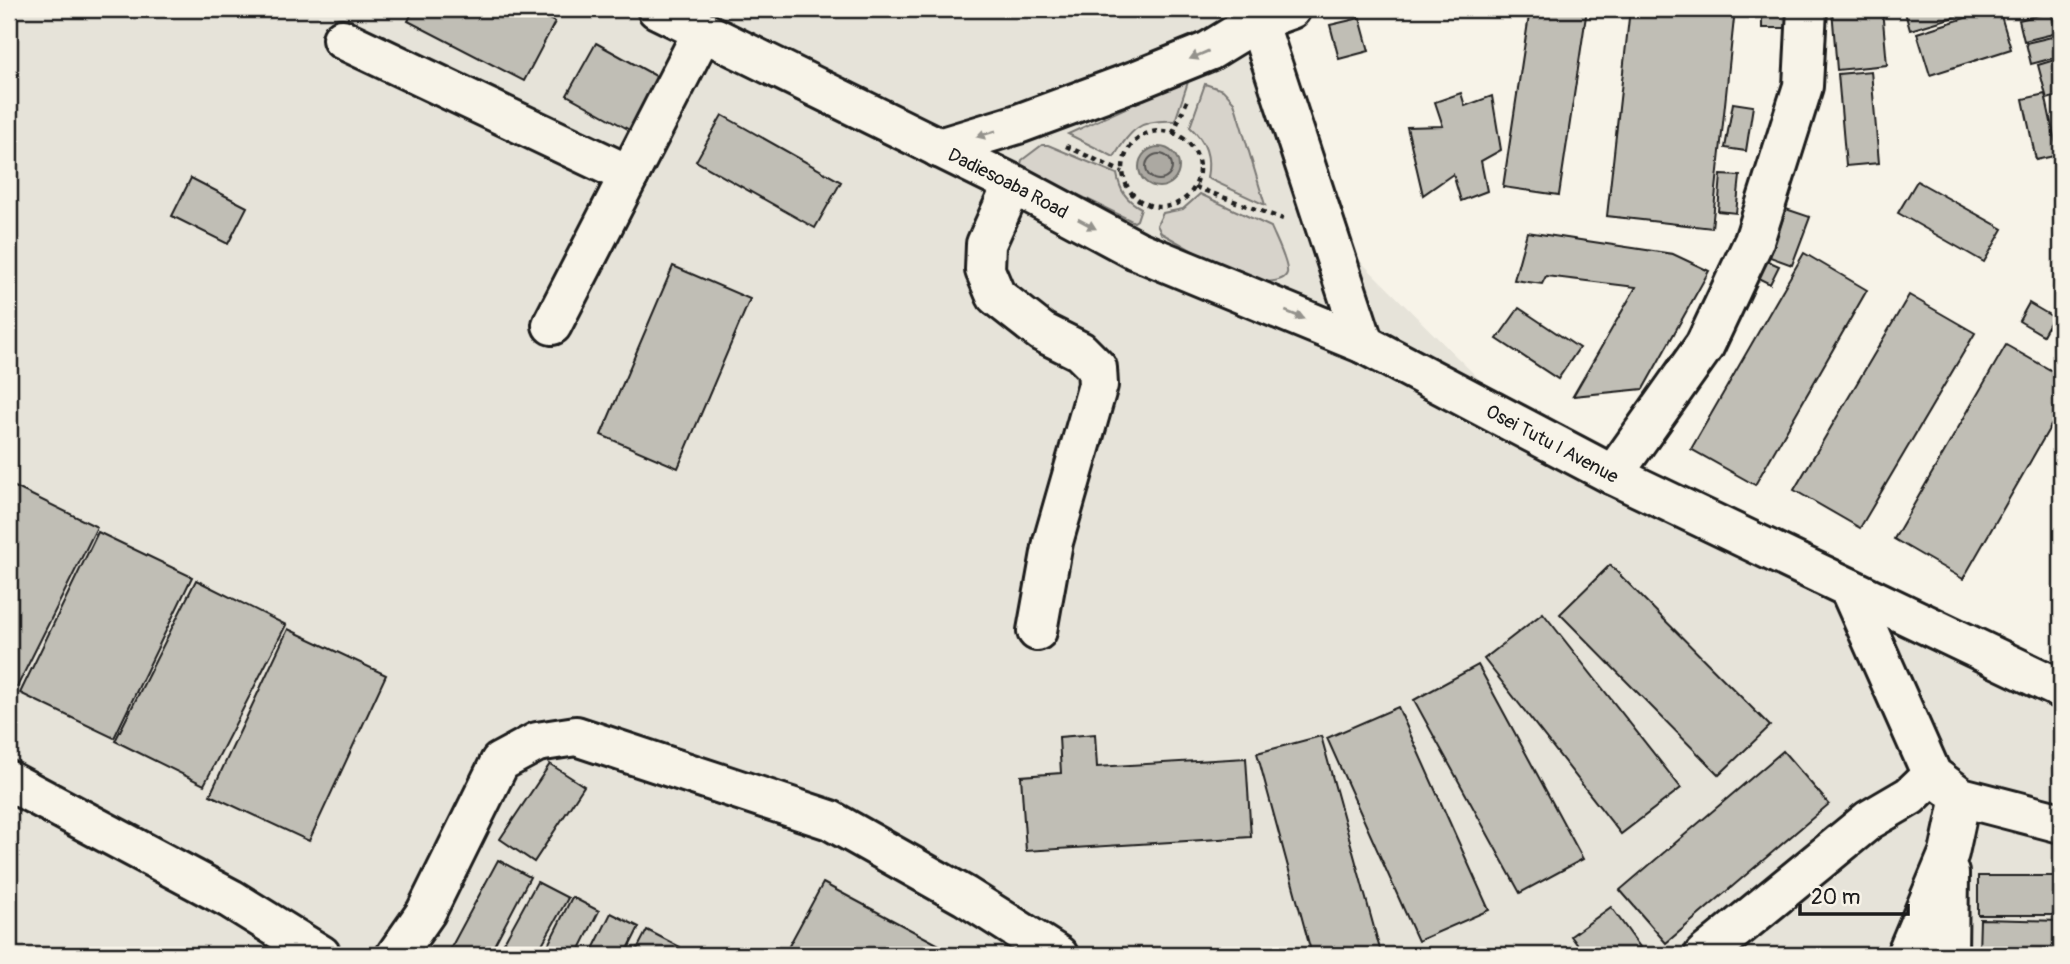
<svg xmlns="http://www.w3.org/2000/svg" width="2070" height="964" font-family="Pangolin,sans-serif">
	<rect width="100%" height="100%" fill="#f7f3e8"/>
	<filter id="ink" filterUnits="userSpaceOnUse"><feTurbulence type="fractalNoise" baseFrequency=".0143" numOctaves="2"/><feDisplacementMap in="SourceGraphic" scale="14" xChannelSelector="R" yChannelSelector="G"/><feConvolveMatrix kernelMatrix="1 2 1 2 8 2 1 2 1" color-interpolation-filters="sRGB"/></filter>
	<g filter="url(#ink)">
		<!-- built -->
		<path fill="#e6e3d9" d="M9,9h1263l85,249 125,124 165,88 414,200v285h-2052z"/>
		<!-- green -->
		<g fill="#d7d3cb" stroke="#7a7874" stroke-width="2">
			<path d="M1189,79l-14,42c-35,-2 -44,8 -61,36l-46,-23z"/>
			<path d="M1205,84l18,6 11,12 31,103 -58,-27c4,-22 -1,-36 -17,-51z"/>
			<path d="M1042,145h6l69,29c3,17 9,26 24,34l-4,12 -3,2 -111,-54 -2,-4 1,-4z"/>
			<path d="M1200,194l71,33c4,10 18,37 16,46 -3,11 -32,10 -40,6 -29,-12 -58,-31 -86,-46l-4,-8 6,-12 20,-4z"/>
		</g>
		<!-- water -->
		<circle fill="#aca9a2" stroke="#72716c" stroke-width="2" cx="1159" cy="167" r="20"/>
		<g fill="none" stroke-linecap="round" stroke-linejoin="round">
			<!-- shore -->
			<circle stroke="#565452" stroke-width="2" cx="1159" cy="167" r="13"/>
		</g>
		<!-- building -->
		<g fill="#c0beb5" stroke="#1c1c1c" stroke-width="2">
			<path d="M414,9h115l26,13 -31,59 -116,-60z"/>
			<path d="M1530,9h57l-28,186 -56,-8z"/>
			<path d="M1630,9h105l-23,219 -105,-12z"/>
			<path d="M1762,9h38l1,19h-39z"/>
			<path d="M1832,9h50l5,56 -50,5z"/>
			<path d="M1904,9h77l-71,21z"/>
			<path d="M1994,9h5l12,40 -81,26 -13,-42z"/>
			<path d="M2051,12l6,21 -33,8 -5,-21z"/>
			<path d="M1360,18l9,33 -30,8 -9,-34z"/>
			<path d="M2056,36l5,20 -30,8 -5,-21z"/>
			<path d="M596,43l69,38 -30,52 -68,-38z"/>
			<path d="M2061,58v37l-14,4 -9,-34z"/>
			<path d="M1871,71l8,92 -33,3 -8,-92z"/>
			<path d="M1461,93l4,13 27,-10 9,54 -20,11 6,30 -26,10 -8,-27 -30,21 -16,-68 36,-1 -8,-24z"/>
			<path d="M2045,94l13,61 -22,5 -13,-61z"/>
			<path d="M1733,103l20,3 -7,45 -21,-3z"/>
			<path d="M722,115l119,67 -26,46 -119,-67z"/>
			<path d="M1721,175l19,1 -4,37 -18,-2z"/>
			<path d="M191,178l56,29 -19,37 -56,-28z"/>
			<path d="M1917,181l86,48 -19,33 -86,-49z"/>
			<path d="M1786,209l24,8 -18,48 -22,-8z"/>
			<path d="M1527,232l146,22 36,17 -66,118 -70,7 63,-109 -90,-11 -4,8 -28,-4z"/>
			<path d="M1804,253l63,37 -112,195 -64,-36z"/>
			<path d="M1761,258l18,8 -9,18 -18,-9z"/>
			<path d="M673,266l77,33 -72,169 -77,-33z"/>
			<path d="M1909,295l66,38 -115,195 -66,-38z"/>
			<path d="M2029,303l24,14 -10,18 -24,-14z"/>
			<path d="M1519,308l60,40 -21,31 -61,-40z"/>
			<path d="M2006,345l55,31v32l-98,171 -69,-40z"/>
			<path d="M9,484l88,43 -80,160 -8,-4z"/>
			<path d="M98,532l94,45 -78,161 -94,-45z"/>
			<path d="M1610,565l160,161 -51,49 -159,-161z"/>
			<path d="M196,580l90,45 -82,160 -89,-44z"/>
			<path d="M1543,613l138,175 -60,46 -137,-175z"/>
			<path d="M288,629l98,46 -77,166 -99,-46z"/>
			<path d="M1478,665l105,194 -63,34 -106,-193z"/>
			<path d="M1398,707l91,203 -71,31 -91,-203z"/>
			<path d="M1095,734l2,33 149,-9 5,79 -225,14 -5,-75 40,-3 -2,-36z"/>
			<path d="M1321,736l60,217 -9,2h-60l-55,-202z"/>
			<path d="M1783,751l46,53 -163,139 -46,-53z"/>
			<path d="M550,764l34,22 -50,76 -34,-23z"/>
			<path d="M498,860l32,17 -41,78h-42z"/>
			<rect x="1978" y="876" width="83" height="39"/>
			<path d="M537,882l31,16 -32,57h-39z"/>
			<path d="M823,883l118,63 -5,9h-152z"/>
			<path d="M572,897l27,14 -22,44h-34z"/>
			<path d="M1611,907l29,40 -12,8h-43l-14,-19z"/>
			<path d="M611,913l28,14 -14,28h-35z"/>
			<path d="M1980,919l81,2v34l-82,-1z"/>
			<path d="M647,930l33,17 -4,8h-42z"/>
		</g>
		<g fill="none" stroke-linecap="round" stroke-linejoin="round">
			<!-- minor casing -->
			<g stroke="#1c1c1c" stroke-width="44">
				<g id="minor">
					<path id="s1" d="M657,9l356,175 123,66 228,94 249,131 448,214"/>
					<path d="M1254,9l110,335"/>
					<path d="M342,39l287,136"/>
					<path d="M939,148l79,-24 119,-44 72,-29 49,-30 33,-12"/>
					<path d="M1013,184l-27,60 -1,26 11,26 46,36 38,19 17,17 1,17 -45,157 -16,89"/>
					<path d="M552,325l151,-294"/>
					<path d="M1613,475l92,-130 49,-104 49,-155 4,-77"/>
					<path d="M1849,588l83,187 29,22 100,26"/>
					<path d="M9,781l222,118 90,56"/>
					<path d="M396,955l30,-43 74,-150 37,-20 39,-6 254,84 135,76 93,59"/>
					<path d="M1704,955l165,-135 41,-24 22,-21"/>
					<path d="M1906,955l43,-102 12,-56"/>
					<path d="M1948,955l1,-82"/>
				</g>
			</g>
			<!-- path -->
			<g stroke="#1c1c1c" stroke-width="4.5" stroke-dasharray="5 5" stroke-linecap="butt">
				<circle cx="1161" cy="169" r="38"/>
				<path d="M1173,133l14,-32"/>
				<path d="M1066,146l56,26"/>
				<path d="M1195,187l88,32"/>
			</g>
			<!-- minor -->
			<use href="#minor" stroke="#f7f3e8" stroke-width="38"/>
		</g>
		<!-- one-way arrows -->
		<defs><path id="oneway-solid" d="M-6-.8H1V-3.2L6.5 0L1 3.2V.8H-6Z" transform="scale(1.75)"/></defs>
		<g fill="#94928c">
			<use href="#oneway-solid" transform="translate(1199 55) rotate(157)"/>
			<use href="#oneway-solid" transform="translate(986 134) rotate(163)"/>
			<use href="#oneway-solid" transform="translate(1087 224) rotate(28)"/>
			<use href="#oneway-solid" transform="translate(1295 315) rotate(22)"/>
		</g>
	</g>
	<g text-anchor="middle" stroke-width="5" stroke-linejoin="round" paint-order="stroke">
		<!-- street labels -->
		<g font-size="19" fill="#1c1c1c" stroke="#f7f3e8">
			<text dy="7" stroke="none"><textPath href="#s1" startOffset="392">Dadiesoaba Road</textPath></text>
			<text dy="7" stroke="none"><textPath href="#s1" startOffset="996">Osei Tutu I Avenue</textPath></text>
		</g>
	</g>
	<!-- margin -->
	<rect width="2070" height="964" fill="none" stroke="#f7f3e8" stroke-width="35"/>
	<rect x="18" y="18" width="2035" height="929" fill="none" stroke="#1c1c1c" stroke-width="2.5" filter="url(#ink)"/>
	<!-- scale -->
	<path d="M1800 904v10h108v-10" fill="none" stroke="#1c1c1c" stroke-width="3.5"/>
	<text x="1811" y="904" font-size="21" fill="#1c1c1c" stroke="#f7f3e8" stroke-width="5" paint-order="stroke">20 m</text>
</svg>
